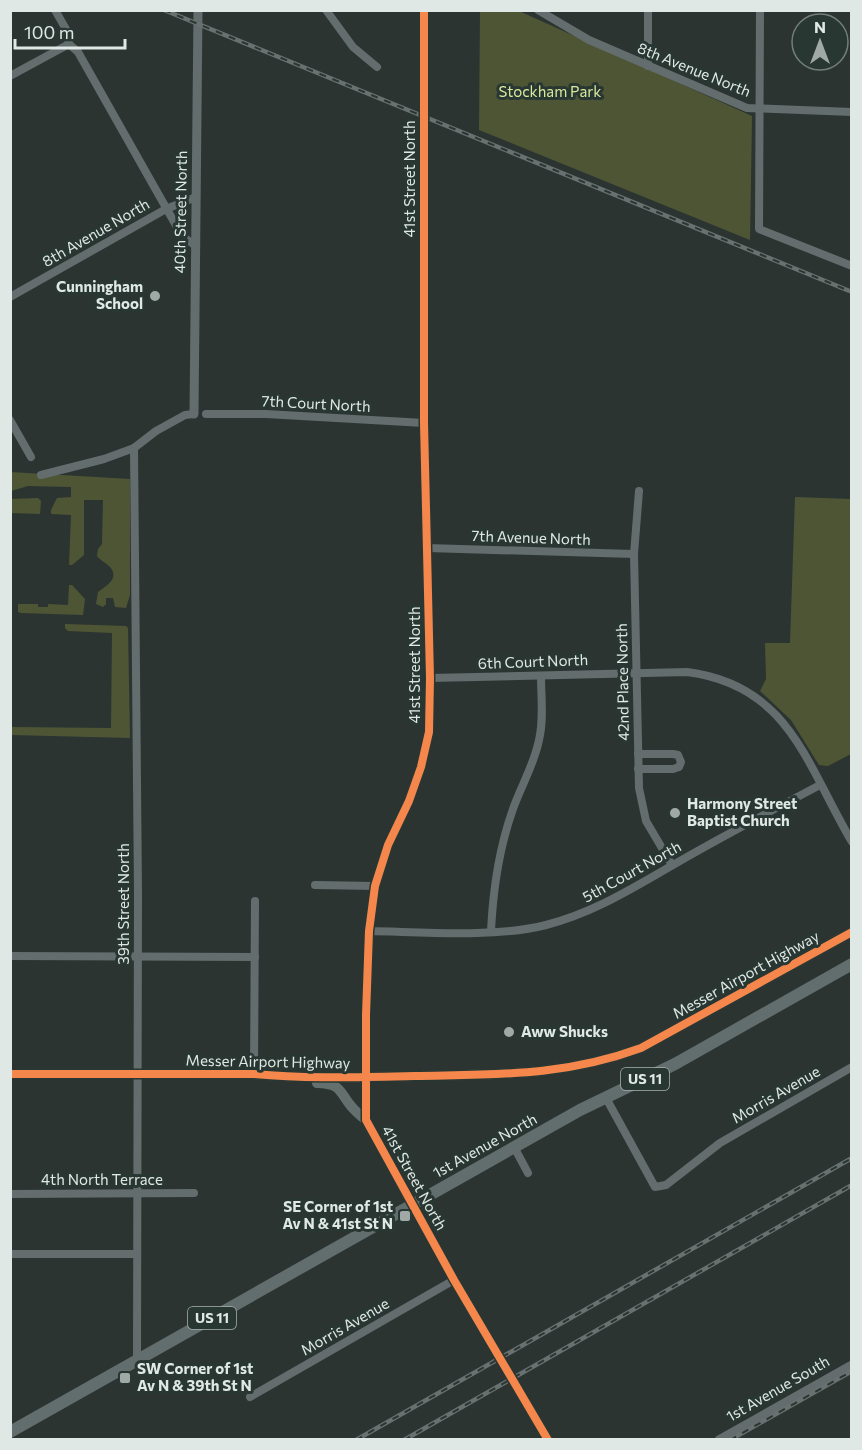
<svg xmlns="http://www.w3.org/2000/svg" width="862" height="1450" font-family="Commissioner,sans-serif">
	<rect width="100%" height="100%" fill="#2c3432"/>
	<!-- green -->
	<g fill="#4e5535">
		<path d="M480,11h39l233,105 -2,124 -271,-110z"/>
		<path d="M10,472l120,7v116l-4,13 -11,-1 -2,-9h-7v6l-3,3 -7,-3 2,-12c8,-6 23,-14 11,-26 -4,-4 -8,-5 -12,-10l1,-7 4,-5 1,-44h-19v55l-12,10h-3l2,-50 -20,-1v-4l6,-12 14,-1v-10l-43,-1 -17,5z"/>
		<path d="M795,497l56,2v255l-23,12 -9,-1 -28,-45 -31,-29 6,-12 -1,-36h25z"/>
		<path d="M38,498l3,3 -1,13 -29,-1v-14z"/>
		<path d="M69,585h3l13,14 -2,16 -62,-2 -3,-1v-8h20v3h10v-3l20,1z"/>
		<path d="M65,624l61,2 2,2 2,110 -119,-3v-8l100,1 1,-95 -44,-2 -3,-3z"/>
	</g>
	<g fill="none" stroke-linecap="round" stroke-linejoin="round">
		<!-- minor -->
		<g stroke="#636d6e" stroke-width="8">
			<path d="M55,10l12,21 2,13 9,8 104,184 14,10"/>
			<path d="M326,10l27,37 24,20"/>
			<path d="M424,10v413l6,255 -1,54 -8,35 -12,34 -21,44 -13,41 -6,45 -3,84v105l88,160 94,160"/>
			<path d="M538,10l51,30 158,68 105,4"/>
			<path d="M760,10l-1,219 93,37"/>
			<path d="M648,66v-56"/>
			<path d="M10,76l59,-32"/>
			<path d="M10,297l156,-88 30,-12"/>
			<path d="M206,414h60l158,9"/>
			<path d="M10,420l21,37"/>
			<path d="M134,448l4,446 -1,466"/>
			<path d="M41,475l63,-16 30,-11 22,-17 29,-16 9,-1"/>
			<path d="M639,491l-5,63 5,234 7,33 26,44"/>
			<path d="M427,548l207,6"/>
			<path d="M430,678l257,-6c102,13 119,92 165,170"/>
			<path d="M638,754h35l5,1 3,7 -2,5 -6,2h-35"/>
			<path d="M315,885l60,1"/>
			<path d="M369,931c54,1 126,7 177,-6 47,-12 85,-36 127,-60 48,-28 98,-54 147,-80"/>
			<path d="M491,931c2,-41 8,-83 22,-122 8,-23 21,-44 26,-69 5,-21 2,-43 2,-64"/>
			<path d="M10,956l245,1"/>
			<path d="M254,1074l1,-173"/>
			<path d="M606,1098l49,89 11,-2 54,-42 132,-76"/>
			<path d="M514,1147l14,26"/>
			<path d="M10,1194l184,-1"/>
			<path d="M10,1254h127"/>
			<path d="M250,1397l204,-117"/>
		</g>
		<!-- tertiary -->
		<g stroke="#636d6e" stroke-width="9">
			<path d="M194,414l4,-404"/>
			<path d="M719,1440l133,-75"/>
		</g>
		<!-- secondary -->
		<g stroke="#64706e" stroke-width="10">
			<path d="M10,1074h244c53,5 107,3 160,2 82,-2 148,1 227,-28l211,-116"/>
			<path d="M317,1083c25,1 21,7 34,23 4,5 10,10 15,14"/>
		</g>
		<!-- primary -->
		<path stroke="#626d6e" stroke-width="12" d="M10,1432l570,-322 95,-46 177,-100"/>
		<!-- rail casing -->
		<g stroke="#697070" stroke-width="4.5">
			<g id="rail">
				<path d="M164,10l688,282"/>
				<path d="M356,1440l496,-282"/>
				<path d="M404,1440l448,-255"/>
				<path d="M730,1440l122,-69"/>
			</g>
		</g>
		<!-- rail -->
		<use href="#rail" stroke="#293733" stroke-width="2" stroke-dasharray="7" stroke-linecap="butt"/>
		<!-- cycleway casing -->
		<g stroke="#293733" stroke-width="11">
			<g id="cycleway">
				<path d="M424,10v413l6,255 -1,54 -8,35 -12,34 -21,44 -13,41 -6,45 -3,84v105l88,160 94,160"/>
				<path d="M10,1074h244c53,5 107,3 160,2 82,-2 148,1 227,-28l211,-116"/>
			</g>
		</g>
		<!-- cycleway -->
		<use href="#cycleway" stroke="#f5874c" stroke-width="8"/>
	</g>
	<!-- markers -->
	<g fill="#a0a9a6" stroke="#293733" stroke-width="2">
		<circle cx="155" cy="296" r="6"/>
		<circle cx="675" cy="813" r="6"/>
		<circle cx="509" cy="1032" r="6"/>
		<rect x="399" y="1210" width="12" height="12" rx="3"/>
		<rect x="119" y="1372" width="12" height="12" rx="3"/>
	</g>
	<g text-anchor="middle" stroke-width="6" stroke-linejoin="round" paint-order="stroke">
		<!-- shield labels -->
		<g fill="#293733" stroke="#a8b3b0" stroke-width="1.5">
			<rect x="621" y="1068" width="48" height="22" rx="4.5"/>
			<rect x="188" y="1307" width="48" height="22" rx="4.5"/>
		</g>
		<g font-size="14" font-weight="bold" fill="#dfe8e5">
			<text x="645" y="1084">US 11</text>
			<text x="212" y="1323">US 11</text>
		</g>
		<!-- street labels -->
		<g font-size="15" fill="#dfe8e5" stroke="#293733">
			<text transform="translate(694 70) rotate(22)" y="5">8th Avenue North</text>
			<text transform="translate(410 179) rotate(-90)" y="5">41st Street North</text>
			<text transform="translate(181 212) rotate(-89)" y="5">40th Street North</text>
			<text transform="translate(96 233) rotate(-30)" y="5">8th Avenue North</text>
			<text transform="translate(316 404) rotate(3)" y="5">7th Court North</text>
			<text transform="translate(531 538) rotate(2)" y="5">7th Avenue North</text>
			<text transform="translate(533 662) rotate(-2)" y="5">6th Court North</text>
			<text transform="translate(415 665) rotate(-90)" y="5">41st Street North</text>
			<text transform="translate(623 682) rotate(-91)" y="5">42nd Place North</text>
			<text transform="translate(632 872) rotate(-29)" y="5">5th Court North</text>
			<text transform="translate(124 904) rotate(-90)" y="5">39th Street North</text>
			<text transform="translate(746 975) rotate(-29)" y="5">Messer Airport Highway</text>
			<text transform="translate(268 1062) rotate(1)" y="5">Messer Airport Highway</text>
			<text transform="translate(776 1095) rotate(-30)" y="5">Morris Avenue</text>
			<text transform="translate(485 1146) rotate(-29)" y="5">1st Avenue North</text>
			<text transform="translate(414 1178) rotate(61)" y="5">41st Street North</text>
			<text x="102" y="1185">4th North Terrace</text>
			<text transform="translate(345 1327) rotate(-30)" y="5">Morris Avenue</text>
			<text transform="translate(778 1389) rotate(-30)" y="5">1st Avenue South</text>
		</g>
		<!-- park labels -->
		<g font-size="15" fill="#dae89b" stroke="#293733">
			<text x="550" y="97">Stockham Park</text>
		</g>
		<!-- poi labels -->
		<g font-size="15" font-weight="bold" fill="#dfe8e5" stroke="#293733" text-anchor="start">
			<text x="143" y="292" text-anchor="end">Cunningham<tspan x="143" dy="17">School</tspan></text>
			<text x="687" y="809">Harmony Street<tspan x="687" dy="17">Baptist Church</tspan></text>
			<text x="521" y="1037">Aww Shucks</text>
			<text x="393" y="1212" text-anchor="end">SE Corner of 1st<tspan x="393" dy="17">Av N &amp; 41st St N</tspan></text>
			<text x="137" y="1374">SW Corner of 1st<tspan x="137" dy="17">Av N &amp; 39th St N</tspan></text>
		</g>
	</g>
	<!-- border -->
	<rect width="862" height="1450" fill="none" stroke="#dfe8e5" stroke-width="24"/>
	<!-- north arrow -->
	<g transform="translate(820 42)"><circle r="28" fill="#293733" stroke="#727e7a" stroke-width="1.5"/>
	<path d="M0-4.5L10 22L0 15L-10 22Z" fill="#a0a9a6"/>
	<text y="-9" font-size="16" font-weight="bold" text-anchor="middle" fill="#dfe8e5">N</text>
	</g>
	<!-- scale -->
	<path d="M15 39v9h110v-9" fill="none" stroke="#dfe8e5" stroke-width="3"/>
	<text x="24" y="39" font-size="18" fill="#dfe8e5" stroke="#293733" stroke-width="4.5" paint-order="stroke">100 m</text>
</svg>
